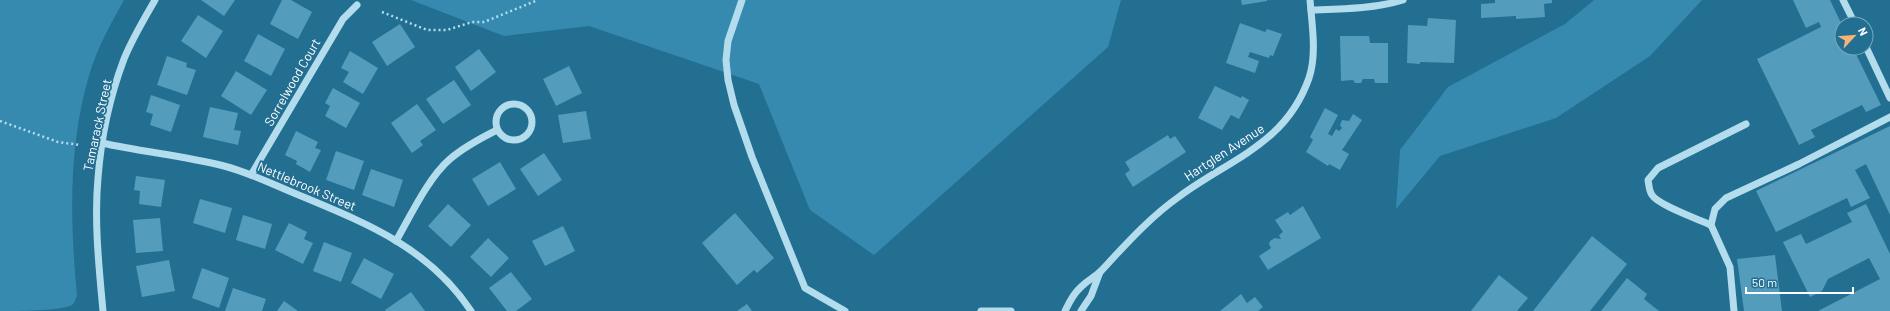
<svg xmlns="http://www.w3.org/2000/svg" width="1890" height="311" font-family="Barlow,sans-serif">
	<rect width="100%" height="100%" fill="#226f92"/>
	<!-- green -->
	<g fill="#368aaf">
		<path d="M0,0h124c-13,23 -26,47 -34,72 -22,73 -20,149 -13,224 -2,3 -2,7 -5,9 -11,6 -56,6 -72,6z"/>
		<path d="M411,0h710l-13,47 -234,208 -64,-45 -51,-126 -170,-58 -85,10z"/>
		<path d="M1594,0h108l-52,56 -94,62 -116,38 -44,53 4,-59 48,-63 117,-63z"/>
	</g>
	<!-- building -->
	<g fill="#539cbc">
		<path d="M201,0h34l-11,16z"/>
		<path d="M282,0h9l21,12 -14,27 -28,-15z"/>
		<path d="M1241,0h26v1l-25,4z"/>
		<path d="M1495,0h57v3l-8,1 1,13 -29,2v-3l-35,2v-14l14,-1z"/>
		<path d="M1793,0h37l12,25v23h11l28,57 -15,7 -4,-7 -51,25 4,7 -16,8 -42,-86 64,-32 -2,-5 -13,6z"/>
		<path d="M198,15l25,16 -17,27 -25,-17z"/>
		<path d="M1428,18l28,2 -2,43 -34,-1v2l-13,-1 1,-38 19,1z"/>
		<path d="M1240,23l25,9 2,-3 15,5 -9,22 -3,-1 -1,3 -19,-6 -2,5 11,4 -4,12 -29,-10z"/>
		<path d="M400,24l15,23 -28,19 -15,-24z"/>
		<path d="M258,34l27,15 -14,27 -27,-15z"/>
		<path d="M1340,36h29l1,7h18v40h-13l-1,-4h-11l-2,4h-6l-2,-3 -12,1z"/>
		<path d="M479,49l17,23 -25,19 -16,-24z"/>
		<path d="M350,51l28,17 -15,26 -20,-12 6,-10 -8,-4z"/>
		<path d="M167,56l20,7 -1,4 10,3 -9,25 -30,-10z"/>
		<path d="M569,66l13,27 -26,13 -13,-27z"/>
		<path d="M236,71l31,19 -16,25 -30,-19z"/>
		<path d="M454,80l17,25 -28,19 -17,-25z"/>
		<path d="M1215,86l26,12 1,-2 7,4 -10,19 -8,-4 -9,15 -24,-12z"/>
		<path d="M333,88l27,15 -14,25 -21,-12 5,-10 -5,-3z"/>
		<path d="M151,95l29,10 -9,27 -21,-7 3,-11 -7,-2z"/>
		<path d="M417,104l19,26 -16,11 3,4 -11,8 -21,-30z"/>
		<path d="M210,107l28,6 -4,17 7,1 -3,14 -35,-8z"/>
		<path d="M1325,108l13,7 -10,19 4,2 4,-7 3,2 3,-3 -2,-3 2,-5 7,1 4,-7 9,6 -20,30 7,4 -9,16 -11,-6 -1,2 -22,-14 7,-12 -3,-3z"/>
		<path d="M586,111l5,28 -28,4 -5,-28z"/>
		<path d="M1890,126v89l-24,-51 -11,6 15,28 -19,9 -4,-9 -71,34 -20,-41z"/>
		<path d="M296,131l22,11 -3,6 6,2 -11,22 -14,-8 1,-3 -12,-6z"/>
		<path d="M1168,135l2,4 5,-3 11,16 -53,35 -8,-13 5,-4 -5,-8z"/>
		<path d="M336,151l28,10 -10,29 -28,-10z"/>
		<path d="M544,153l18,27 -24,16 -18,-27z"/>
		<path d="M500,162l16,27 -28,17 -16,-27z"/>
		<path d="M371,169l32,11 -9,27 -32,-12z"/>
		<path d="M136,176l29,4 -4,27 -22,-3 1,-13 -6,-1z"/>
		<path d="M200,199l32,9 -7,25 -32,-10z"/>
		<path d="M448,204l23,21 -20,22 -23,-21z"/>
		<path d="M1866,204l24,50v57h-72l62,-32 -11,-21 -41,21 -6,12 -12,6 -27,-55 18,-8 5,10 46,-22 -5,-9z"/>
		<path d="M1303,206l18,32 -53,32 -9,-14 12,-8 -2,-4 1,-3 5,-3 6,1 -2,-4 4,-3 -8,-12 13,-8 2,3z"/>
		<path d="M735,213l39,45 -17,15 -3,-3 -17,15 -35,-42z"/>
		<path d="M243,215l29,9 -7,25 -29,-9z"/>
		<path d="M160,218l3,33 -27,2 -3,-33z"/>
		<path d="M289,223l18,9 -3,7 9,4 -10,21 -28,-14z"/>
		<path d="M563,226l12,25 -30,15 -13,-25z"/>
		<path d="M1592,236l35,28 -37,47h-57z"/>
		<path d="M488,238l21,20 -18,19 -21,-20z"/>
		<path d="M324,242l28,11 -11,29 -28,-11z"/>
		<path d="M1775,255l7,56h-38l-7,-52z"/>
		<path d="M364,258l30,16 -13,25 -30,-16z"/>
		<path d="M169,260l6,31 -33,6 -6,-31z"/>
		<path d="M202,268l27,10 -10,30 -27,-10z"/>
		<path d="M511,272l21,27 -16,12h-9l-18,-23z"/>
		<path d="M1499,275l29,23 -11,13h-46z"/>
		<path d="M1627,278l20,16 -3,5 15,12h-58z"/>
		<path d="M233,288l33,11 -4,12h-37z"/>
		<path d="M411,292l14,19h-39l-1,-1z"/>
		<path d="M1241,294l6,9 8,-6 8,10 -5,4h-38z"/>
		<path d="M284,301l14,10h-21z"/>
		<path d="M747,304l5,7h-15z"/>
	</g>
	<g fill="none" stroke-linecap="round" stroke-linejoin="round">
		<!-- path -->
		<g stroke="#b3dced" stroke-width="2.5" stroke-dasharray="2 3" stroke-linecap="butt">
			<path d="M382,12l45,18h20l25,-8h12l54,-22"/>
			<path d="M0,121l58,21 22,3"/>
		</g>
		<!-- minor -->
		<g stroke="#b3dced" stroke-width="7">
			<path d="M742,0l-14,41 -2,19 2,20 6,25 18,52 53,131 40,23"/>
			<path d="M1843,0l12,24"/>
			<path d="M1311,10c30,-1 63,-1 92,-10"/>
			<path d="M1866,47l24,51"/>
			<circle cx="514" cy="122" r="18"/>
			<path d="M102,143c41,9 82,13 122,23 27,7 52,20 77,30 67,28 128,52 170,115"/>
			<path d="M251,175l92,-156 14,-14"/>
			<path d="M1711,225c-13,-6 -53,-20 -59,-30 -3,-4 -3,-10 -4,-15l10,-12 88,-44"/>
			<path d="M396,241c15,-26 32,-63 54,-82 14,-12 31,-21 47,-29"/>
			<path d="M103,311c-4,-43 -9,-90 -5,-133 3,-40 12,-82 26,-119 8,-20 20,-40 31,-59"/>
			<path d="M981,311h30"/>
			<path d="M1065,311c4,-8 8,-17 15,-23 6,-7 15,-11 21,-17 25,-27 49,-54 79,-75 50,-37 106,-52 129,-118 8,-24 3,-53 1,-78"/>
			<path d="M1081,311l10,-15 9,-24"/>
			<path d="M1734,311l-4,-44 -19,-42 4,-16 11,-11 73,-34 91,-47"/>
		</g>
	</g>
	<g text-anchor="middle" stroke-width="3.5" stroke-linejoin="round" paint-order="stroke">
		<!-- street labels -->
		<g font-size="13" fill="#fff" stroke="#226f92">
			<text transform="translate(292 82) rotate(-60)" y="5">Sorrelwood Court</text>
			<text transform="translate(97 125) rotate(-78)" y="5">Tamarack Street</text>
			<text transform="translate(1224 152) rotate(-33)" y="5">Hartglen Avenue</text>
			<text transform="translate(307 186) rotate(23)" y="5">Nettlebrook Street</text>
		</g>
	</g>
	<!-- north arrow -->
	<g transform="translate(1854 36) rotate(64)"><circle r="19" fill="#226f92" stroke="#7aa9be"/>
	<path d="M0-3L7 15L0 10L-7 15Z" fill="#f9b276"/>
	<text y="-6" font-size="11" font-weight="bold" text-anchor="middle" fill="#ffffff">N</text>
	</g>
	<!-- scale -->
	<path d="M1746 287v6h107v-6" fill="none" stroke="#ffffff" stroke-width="2"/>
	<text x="1752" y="287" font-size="12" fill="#ffffff" stroke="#226f92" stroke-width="3" paint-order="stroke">50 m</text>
</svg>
